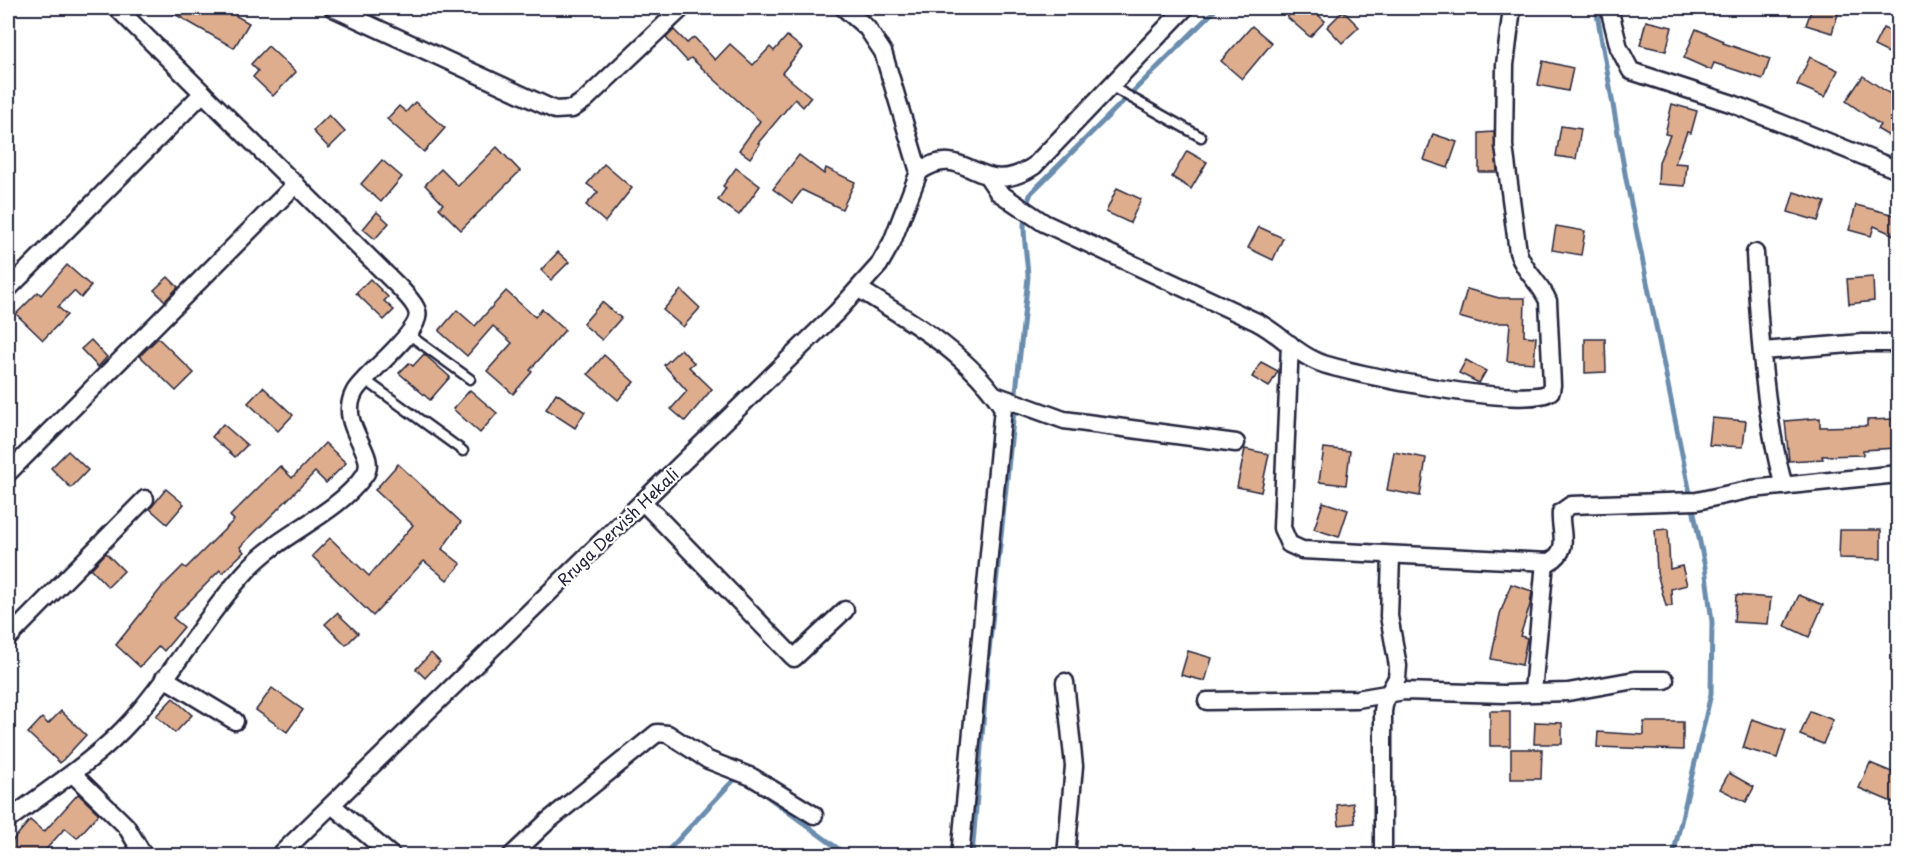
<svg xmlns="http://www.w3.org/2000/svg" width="1906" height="863" font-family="'Playpen Sans',sans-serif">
	<rect width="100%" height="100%" fill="#fff"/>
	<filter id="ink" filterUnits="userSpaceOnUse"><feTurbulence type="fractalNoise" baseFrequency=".0167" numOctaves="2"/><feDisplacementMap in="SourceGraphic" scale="12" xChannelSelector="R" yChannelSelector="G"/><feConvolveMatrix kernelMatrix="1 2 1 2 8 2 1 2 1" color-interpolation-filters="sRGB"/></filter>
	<g filter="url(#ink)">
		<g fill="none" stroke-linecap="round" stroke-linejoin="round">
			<!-- stream -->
			<g stroke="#6b8dae" stroke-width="5">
				<path d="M1596,8l30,171 79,388 7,55 -1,72 -38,162"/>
				<path d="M760,791l88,65"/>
				<path d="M663,856l65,-70 6,-6h9"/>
				<path d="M972,856l17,-205 39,-374c-1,-29 -10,-55 3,-84l186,-185"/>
			</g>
		</g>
		<!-- building -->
		<g fill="#ddad8e" stroke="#22223b" stroke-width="1.5">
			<path d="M164,8h58l27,15 -15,25z"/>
			<path d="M1296,8h14l15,13 -15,16 -23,-20z"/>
			<path d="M1812,8h28l-8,25 -26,-8z"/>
			<path d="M1343,11l16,16 -17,16 -15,-16z"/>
			<path d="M1646,21l26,6 -6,24 -26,-6z"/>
			<path d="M1252,26l20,17 -30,36 -21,-18z"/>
			<path d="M1883,28l16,7v23l-25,-12z"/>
			<path d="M1696,29l28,12 -1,2 47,16 -7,20 -49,-16 -3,7 -27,-12z"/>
			<path d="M674,30l13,13 7,-6 21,23 15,-16 23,21 17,-18 4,4 13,-15 15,12 -20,25 29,24 -8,10 -8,-8 -37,44 2,1 -10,14 -11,-8 21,-29 -69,-63 -4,3 -21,-23z"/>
			<path d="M268,46l28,26 -23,24 -20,-19 5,-6 -7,-7z"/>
			<path d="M1810,57l28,13 -13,27 -28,-12z"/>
			<path d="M1543,61l30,7 -5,23 -30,-6z"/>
			<path d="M1863,76l36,24v42l-22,-13 3,-4 -34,-24z"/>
			<path d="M415,102l30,26 -21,24 -37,-33 12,-13 7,6z"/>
			<path d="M1672,104l25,7 -6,22 -4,-1 -12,31 12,1 -2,22 -27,-2 1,-22 11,-27 -5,-1z"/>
			<path d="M329,115l16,17 -16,16 -16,-17z"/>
			<path d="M1561,126l20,3 -5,30 -20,-3z"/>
			<path d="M1494,132l3,40h-18v-39z"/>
			<path d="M1433,134l24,8 -9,26 -24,-8z"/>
			<path d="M497,147l23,24 -59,59 -22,-22 4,-4 -18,-19 16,-16 17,17z"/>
			<path d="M1187,151l20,11 -16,27 -19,-12z"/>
			<path d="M799,155l25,19 2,-6 29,14 -13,27 -40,-19 -10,13 -19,-14z"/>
			<path d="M382,160l20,17 -21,25 -20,-18z"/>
			<path d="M604,164l28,24 -27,34 -19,-17 12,-13 -11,-8z"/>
			<path d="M736,168l24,18 -21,29 -21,-15 8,-12 -3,-2z"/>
			<path d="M1117,188l24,11 -11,24 -24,-11z"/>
			<path d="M1794,192l31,10 -7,19 -30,-9z"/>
			<path d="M1856,205l43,11v21l-25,-11 -3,10 -22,-6z"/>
			<path d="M377,212l12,11 -14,16 -12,-10z"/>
			<path d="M1556,226l29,5 -4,24 -29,-5z"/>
			<path d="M1259,227l24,11 -10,22 -25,-12z"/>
			<path d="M558,252l11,10 -18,18 -10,-10z"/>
			<path d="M67,265l24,21 -10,12 -7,-7 -16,16 9,8 -24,25 -27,-26 22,-22 3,3z"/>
			<path d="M168,277l10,10 -13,14 -11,-11z"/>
			<path d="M1873,277l1,24 -25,3 -2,-25z"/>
			<path d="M370,279l18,18 -4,4 10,9 -10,10 -28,-27z"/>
			<path d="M1467,289l32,9h26l-1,38 12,1 -2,26 -27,-2 3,-38h-30l-21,-6z"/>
			<path d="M681,290l19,18 -17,19 -20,-17z"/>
			<path d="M506,291l29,26 7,-8 23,21 -35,40 2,2 -19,22 -26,-23 25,-28 -19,-17 -26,30 -28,-25 18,-21 18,16z"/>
			<path d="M602,302l19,16 -19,22 -19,-16z"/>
			<path d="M158,338l36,35 -18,18 -36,-35z"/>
			<path d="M1585,339h20l1,33 -21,1z"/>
			<path d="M91,340l16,17 -9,10 -17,-18z"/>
			<path d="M681,349l13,14 -5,4 23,22 -27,32 -14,-12 16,-18 -23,-26z"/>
			<path d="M424,354l26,23 -20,23 -31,-27 10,-10 4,3z"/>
			<path d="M604,355l30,27 -16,18 -30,-26z"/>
			<path d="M1466,360l20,11 -7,12 -20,-10z"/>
			<path d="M1261,362l17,9 -9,16 -17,-10z"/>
			<path d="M263,387l30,28 -15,16 -30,-28z"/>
			<path d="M470,390l27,23 -17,20 -27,-24z"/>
			<path d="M556,393l29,19 -10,16 -29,-19z"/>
			<path d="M1712,418l34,3 -3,26 -34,-2z"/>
			<path d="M1820,418v9l47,-1v-6l28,-1 2,29 -34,2v5l-41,1 1,3 -34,2 -4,-40z"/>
			<path d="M223,424l24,21 -12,12 -23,-20z"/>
			<path d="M325,443l21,20 -20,20 -11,-11 -75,75 4,5 -22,21 -2,-3 -47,48 11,9 -20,24 -5,-5 -19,21 -24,-22 46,-58 21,-21 3,2 48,-48 -4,-4 50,-50 12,12z"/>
			<path d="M1324,448l26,3 -4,34 -27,-3z"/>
			<path d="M1245,449l24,5 -8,38 -24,-5z"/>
			<path d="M68,451l20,19 -17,18 -20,-20z"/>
			<path d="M1394,452l32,6 -6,38 -33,-6z"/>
			<path d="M398,464l63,58 -19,27 19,15 -14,16 -23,-19 -51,55 -61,-60 18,-18 39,38 44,-51 -38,-35z"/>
			<path d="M166,489l18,15 -17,20 -17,-15z"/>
			<path d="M1323,502l25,8 -9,27 -25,-8z"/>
			<path d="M1668,529l2,40 12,-3 5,19 -16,4 1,17h-6l-9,-33 -2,-43z"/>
			<path d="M1840,530h41v29l-42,-1z"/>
			<path d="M106,553l18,18 -16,16 -17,-18z"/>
			<path d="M1511,584l21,7 -2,14 -10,31 7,2 -5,27 -31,-6 9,-45z"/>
			<path d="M1736,595l35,3 -3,26 -34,-2z"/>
			<path d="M1799,595l24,10 -14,32 -24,-11z"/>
			<path d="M337,613l21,20 -12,12 -21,-21z"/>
			<path d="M1188,651l24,7 -7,23 -24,-6z"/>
			<path d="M431,653l9,9 -15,16 -9,-9z"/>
			<path d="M272,688l31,22 -16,22 -31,-22z"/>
			<path d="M173,698l19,17 -17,18 -19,-17z"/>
			<path d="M61,711l25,24 -26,28 -32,-30 14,-15 6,6z"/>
			<rect x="1490" y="711" width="20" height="35"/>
			<path d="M1810,711l23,9 -10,24 -23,-9z"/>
			<path d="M1752,719l34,11 -9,28 -34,-10z"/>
			<path d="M1535,722l27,1v21h-28z"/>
			<path d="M1644,722h39v28l-86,-3 1,-15 46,3z"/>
			<path d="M1511,749h31l-1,30h-30z"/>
			<path d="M1870,763l29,12v18l-5,10 -35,-15z"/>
			<path d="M1729,773l25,14 -8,15 -26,-13z"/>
			<path d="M78,794l21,20 -22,24 -12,-10 -24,27h-21l-12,-9 22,-26 14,12z"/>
			<path d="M1353,803l2,20 -16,2 -2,-20z"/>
		</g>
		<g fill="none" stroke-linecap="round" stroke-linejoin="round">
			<!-- service casing -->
			<g stroke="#22223b" stroke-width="13">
				<g id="service">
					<path d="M1112,87l89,50"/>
					<path d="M408,334l62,45"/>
					<path d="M364,379l99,72"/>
				</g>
			</g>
			<!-- minor casing -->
			<g stroke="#22223b" stroke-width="21">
				<g id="minor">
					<path d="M333,8l222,102 17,-1 13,-9 97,-92"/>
					<path d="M844,8l23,20 16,24 36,120"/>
					<path d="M1609,8l10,40 12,23 102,33 165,66"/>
					<path d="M919,172c48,-34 59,31 115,-6l151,-158"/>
					<path d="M988,177l10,15 46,31 213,99c22,11 38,31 61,40 30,12 215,49 233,29l1,-6 -4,-84c-8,-19 -24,-29 -30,-49l-14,-106 1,-81 7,-57"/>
					<path d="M1755,253c4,72 9,164 29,233"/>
					<path d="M8,289l195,-196"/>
					<path d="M859,289c52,32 111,66 144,119l-43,448"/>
					<path d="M1290,344l-8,184 7,16 13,6 247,12c23,-12 10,-31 12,-50l10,-7 126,-4 55,-12 146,-15"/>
					<path d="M1763,351l99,-8h36"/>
					<path d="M995,395l69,25 172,23"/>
					<path d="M8,473l288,-289"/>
					<path d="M643,502l151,156 51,-48"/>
					<path d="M8,638l137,-139"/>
					<path d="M164,678l71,43"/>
					<path d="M1065,682l9,84 -8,90"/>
					<path d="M1533,691l12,-129"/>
					<path d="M1207,701l150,-2 47,-8 100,3 64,-2 67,-12h30"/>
					<path d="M73,774l53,52 18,30"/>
					<path d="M332,805l60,51"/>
					<path d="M8,820c42,-32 87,-59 123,-99 44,-49 75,-107 120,-155 34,-35 83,-50 113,-90 17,-22 -29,-50 -9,-85 11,-18 69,-61 62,-80 -2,-8 -11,-16 -16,-22l-284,-281"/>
					<path d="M279,856l558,-544 42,-47 13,-23 27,-70"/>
					<path d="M511,856l37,-35 109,-88 11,1 40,26 44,17 62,38"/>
					<path d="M1383,856v-145l2,-11 12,-22 1,-12 -9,-50 2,-60"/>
				</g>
			</g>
			<!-- service -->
			<use href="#service" stroke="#fff" stroke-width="8"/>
			<!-- minor -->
			<use href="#minor" stroke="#fff" stroke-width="16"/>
		</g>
	</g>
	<g text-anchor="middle" stroke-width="4.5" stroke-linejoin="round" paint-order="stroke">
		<!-- street labels -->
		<g font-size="16" fill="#22223b" stroke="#fff">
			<text transform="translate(618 527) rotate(-44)" y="6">Rruga Dervish Hekali</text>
		</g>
	</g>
	<!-- margin -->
	<rect width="1906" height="863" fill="none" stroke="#fff" stroke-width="30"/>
	<rect x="15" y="15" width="1876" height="833" fill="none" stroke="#22223b" stroke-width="2" filter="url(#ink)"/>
</svg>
